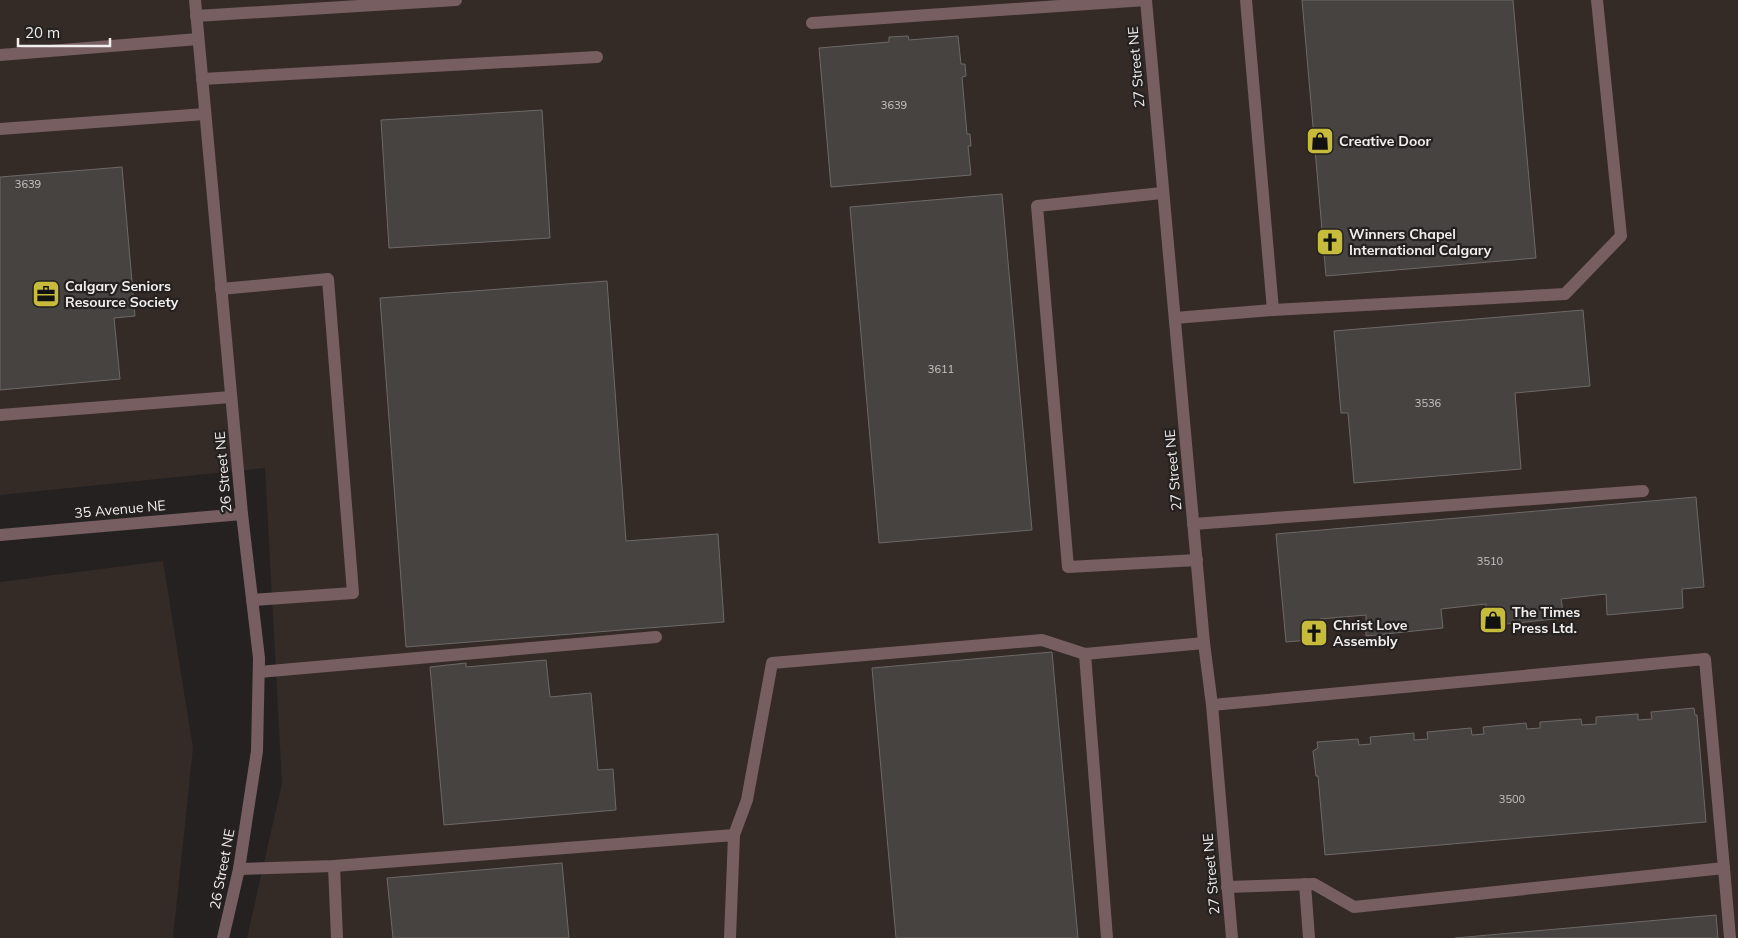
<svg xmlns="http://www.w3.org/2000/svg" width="1738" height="938" font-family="Mulish,sans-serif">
	<rect width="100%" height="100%" fill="#252120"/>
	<!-- built -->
	<g fill="#342a26">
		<path d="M0,0h1738v938h-1491l35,-155 -17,-315 -265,27z"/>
		<path d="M163,561l30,187 -20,190h-173v-356z"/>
	</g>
	<!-- building -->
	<g fill="#474341" stroke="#6d6967">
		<path d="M1302,0h211l23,258 -210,18z"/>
		<path d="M908,36l1,4 49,-4 3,28h4l1,12 -4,1 5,57h3l1,12h-3l3,29 -140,12 -12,-139 70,-6v-5z"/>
		<path d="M542,110l8,128 -161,10 -8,-128z"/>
		<path d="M122,167l13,149 -21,2 6,61 -120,11v-213z"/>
		<path d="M1002,194l30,336 -153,13 -29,-336z"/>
		<path d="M607,281l19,260 92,-7 6,88 -318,25 -26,-349z"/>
		<path d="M1583,310l7,76 -75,7 6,76 -167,14 -6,-70h-7l-7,-82z"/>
		<path d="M1696,497l8,90 -22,2 1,19 -76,7 -1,-21 -45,5 3,19 -77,8 -1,-22 -45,5 2,19 -77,8v-21l-46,4 2,20 -36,3 -10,-108z"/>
		<path d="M1052,652l26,286h-182l-24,-270z"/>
		<path d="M546,660l4,37 41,-4 7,77 15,-1 3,41 -172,15 -14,-158 36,-4v4z"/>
		<path d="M1694,708l1,7h2l9,107 -381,33 -7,-79h-2l-3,-25 5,-3 -1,-6 41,-3 1,6 12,-1 -1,-7 44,-4v7l14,-1 -1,-7 44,-4 1,7 12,-1 -1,-7 43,-4 1,6 13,-1v-6l41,-3 1,6 14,-1v-7l42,-3v6l14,-1 -1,-7z"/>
		<path d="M562,863l7,75h-176l-6,-60z"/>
		<path d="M1716,915l2,23h-263z"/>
	</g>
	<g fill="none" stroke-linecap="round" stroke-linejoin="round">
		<!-- lane -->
		<g stroke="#775e60" stroke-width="12">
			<path d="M196,16l260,-16"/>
			<path d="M812,23l334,-23"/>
			<path d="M0,55l198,-16"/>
			<path d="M202,79l395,-22"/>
			<path d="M0,129l205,-15"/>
			<path d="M1162,193l-125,13 31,361 129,-7"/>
			<path d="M221,289l107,-10 25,314 -101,7"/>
			<path d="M1273,310l292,-16 56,-58 -24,-236"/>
			<path d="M1175,318l98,-8 -27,-310"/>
			<path d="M0,415l231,-18"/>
			<path d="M1193,524l450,-33"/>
			<path d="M259,672l397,-35"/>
			<path d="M1212,705l493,-46 19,209"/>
			<path d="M734,835l13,-35 25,-137 270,-23 43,14"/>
			<path d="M334,866l3,72"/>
			<path d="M239,869l95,-3 400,-31 -4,103"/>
			<path d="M1305,884l4,54"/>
			<path d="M1227,887l87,-3 40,23 370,-39 6,70"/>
			<path d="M1107,938l-22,-284 119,-11"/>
		</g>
		<!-- street -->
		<g stroke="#775e60" stroke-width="12">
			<path d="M195,0l47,514 17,144 -2,93 -18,118 -16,69"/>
			<path d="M1146,0l58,643 8,62 20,233"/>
			<path d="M0,535l242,-21"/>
		</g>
	</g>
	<!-- icons -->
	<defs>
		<g id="shop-square" transform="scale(1.4375)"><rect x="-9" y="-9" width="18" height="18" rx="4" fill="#c7bb3c" stroke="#252120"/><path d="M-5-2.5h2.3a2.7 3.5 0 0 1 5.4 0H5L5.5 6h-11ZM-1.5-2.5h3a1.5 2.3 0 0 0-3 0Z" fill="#111"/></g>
		<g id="church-square" transform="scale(1.4375)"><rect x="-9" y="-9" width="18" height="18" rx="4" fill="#c7bb3c" stroke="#252120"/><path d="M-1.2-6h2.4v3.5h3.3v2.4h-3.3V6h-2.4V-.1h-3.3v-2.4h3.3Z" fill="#111"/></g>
		<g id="office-square" transform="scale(1.4375)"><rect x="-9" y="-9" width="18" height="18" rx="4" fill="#c7bb3c" stroke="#252120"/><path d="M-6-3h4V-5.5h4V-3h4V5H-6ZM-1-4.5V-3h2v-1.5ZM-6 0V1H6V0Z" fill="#111"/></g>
	</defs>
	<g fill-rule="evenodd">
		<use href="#shop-square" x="1320" y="141"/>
		<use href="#church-square" x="1330" y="242"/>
		<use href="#office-square" x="46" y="294"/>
		<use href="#shop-square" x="1493" y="620"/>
		<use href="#church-square" x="1314" y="633"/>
	</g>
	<g text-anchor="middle" stroke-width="4.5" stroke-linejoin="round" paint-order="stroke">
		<!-- number labels -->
		<g font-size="11" fill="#c6c4c2">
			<text x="894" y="109">3639</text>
			<text x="28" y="188">3639</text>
			<text x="941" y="373">3611</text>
			<text x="1428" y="407">3536</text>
			<text x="1490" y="565">3510</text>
			<text x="1512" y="803">3500</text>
		</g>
		<!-- street labels -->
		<g font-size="14" fill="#f1efed" stroke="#252120">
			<text transform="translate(1136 67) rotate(-95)" y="5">27 Street NE</text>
			<text transform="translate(1173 470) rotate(-95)" y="5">27 Street NE</text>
			<text transform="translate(223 472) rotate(-95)" y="5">26 Street NE</text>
			<text transform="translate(120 509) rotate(-5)" y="5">35 Avenue NE</text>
			<text transform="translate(222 869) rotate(-79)" y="5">26 Street NE</text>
			<text transform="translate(1211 874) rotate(-95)" y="5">27 Street NE</text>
		</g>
		<!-- poi labels -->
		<g font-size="14" font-weight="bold" fill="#f1efed" stroke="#252120" text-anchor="start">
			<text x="1339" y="146">Creative Door</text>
			<text x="1349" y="239">Winners Chapel<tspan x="1349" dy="16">International Calgary</tspan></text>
			<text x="65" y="291">Calgary Seniors<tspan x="65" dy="16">Resource Society</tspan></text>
			<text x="1512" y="617">The Times<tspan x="1512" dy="16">Press Ltd.</tspan></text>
			<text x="1333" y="630">Christ Love<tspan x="1333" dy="16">Assembly</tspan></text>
		</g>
	</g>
	<!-- scale -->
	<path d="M18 38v8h92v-8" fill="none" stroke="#f1efed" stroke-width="2.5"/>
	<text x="25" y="38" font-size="15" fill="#f1efed" stroke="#252120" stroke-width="4" paint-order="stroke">20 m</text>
</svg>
